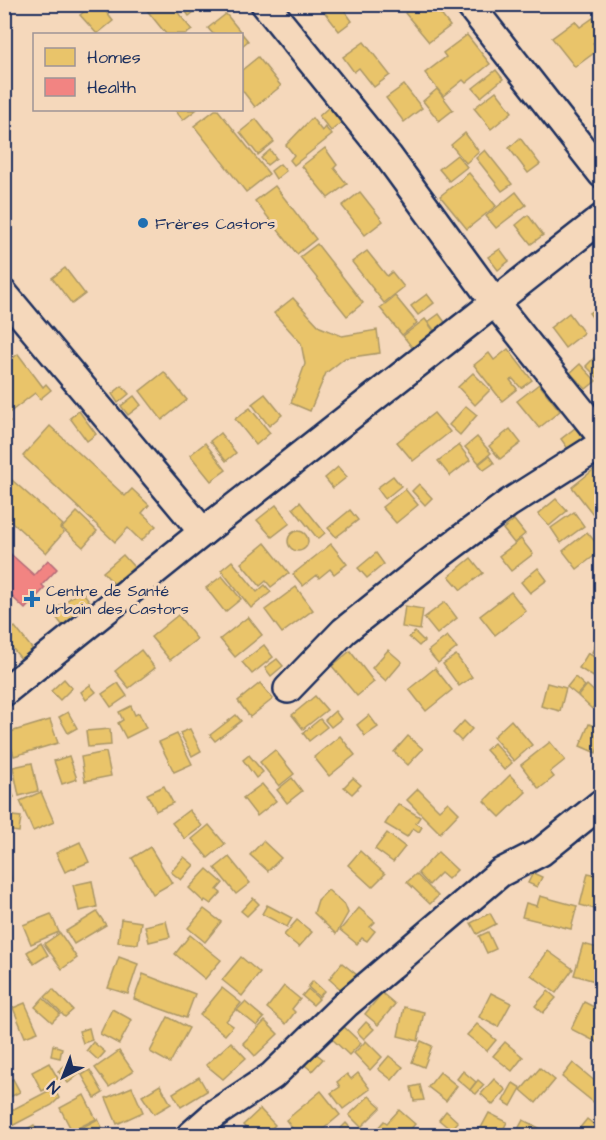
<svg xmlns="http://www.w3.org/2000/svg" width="606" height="1140" font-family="'Architects Daughter',sans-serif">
	<rect width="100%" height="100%" fill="#f5d8bb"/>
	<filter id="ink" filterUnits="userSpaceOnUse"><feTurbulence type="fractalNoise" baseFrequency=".0167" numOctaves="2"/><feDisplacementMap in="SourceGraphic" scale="12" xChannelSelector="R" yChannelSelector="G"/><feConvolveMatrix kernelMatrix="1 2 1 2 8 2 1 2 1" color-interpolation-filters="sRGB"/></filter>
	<g filter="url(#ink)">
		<!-- homes -->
		<g fill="#e9c46a" stroke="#ab9766" stroke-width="1.5">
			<path d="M93,4h7l13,17 -16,13 -17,-19z"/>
			<path d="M152,4h19l21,26 -6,4h-20l-20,-25z"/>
			<path d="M180,4h24l-15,12z"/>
			<path d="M340,4l12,17 -13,10 -20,-26z"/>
			<path d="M415,4h18l17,22 -21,16 -24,-29z"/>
			<path d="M226,14l22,27 -6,5v-12h-29l-5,-6z"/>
			<path d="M593,18l9,10v8l-9,7 5,7 -23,17 -23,-29 23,-17 5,6z"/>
			<path d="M467,35l23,29 -24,19 -3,-3 -20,16 -18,-23 21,-16 -3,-4z"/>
			<path d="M364,42l26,33 -16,12 -15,-19 -5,4 -11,-15z"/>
			<path d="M258,57l23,29 -26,21 -13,-17v-20z"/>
			<path d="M496,70l7,9 -22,18 -8,-9z"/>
			<path d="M404,85l18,23 -18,14 -18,-24z"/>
			<path d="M437,89l16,21 -14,11 -16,-20z"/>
			<path d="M496,91l16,21 -21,17 -17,-21z"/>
			<path d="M329,107l12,16 -10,8 -12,-15z"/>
			<path d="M175,110h21l-13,10z"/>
			<path d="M215,110h3l51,64 -23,18 -52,-66z"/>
			<path d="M312,118l10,13 3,-4 7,8 -38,30 -4,-5 4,-5 -8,-10z"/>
			<path d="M256,119l18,23 -16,13 -18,-23z"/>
			<path d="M465,133l14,19 -13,11 -15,-18z"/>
			<path d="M520,138l20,26 -12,9 -19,-25z"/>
			<path d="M325,148l12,17 -3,3 13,16 -19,14 -26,-32z"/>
			<path d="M270,150l6,8 -9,7 -6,-7z"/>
			<path d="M485,150l27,34 -10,7 -26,-33z"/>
			<path d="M457,155l10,12 -18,14 -10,-12z"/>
			<path d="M280,164l6,7 -10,8 -5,-8z"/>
			<path d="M469,173l27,33 -29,23 -27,-33z"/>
			<path d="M275,186l41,53 -19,15 -42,-53z"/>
			<path d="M360,192l23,29 -18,14 -23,-29z"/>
			<path d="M516,192l10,13 -30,23 -10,-12z"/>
			<path d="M528,215l15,20 -12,9 -15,-19z"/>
			<path d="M317,244l46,59 -16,13 -47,-59z"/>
			<path d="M500,249l9,12 -11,9 -10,-13z"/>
			<path d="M367,251l20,25 5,-4 12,15 -20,16 -32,-41z"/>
			<path d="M65,268l20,26 -13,10 -20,-26z"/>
			<path d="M427,294l7,9 -16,12 -7,-9z"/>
			<path d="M395,296l22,27 -15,12 -22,-27z"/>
			<path d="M293,298l27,29 22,9 35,-6 3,23 -35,5 -19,15 -16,38 -19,-8 14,-39 -4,-21 -27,-30z"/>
			<path d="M602,304v24l-1,1 -12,-16z"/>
			<path d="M569,313l15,20 -19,15 -15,-20z"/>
			<path d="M439,314l8,11 -11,8 -8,-11z"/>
			<path d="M425,319l11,15 -21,17 -12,-15z"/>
			<path d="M508,349l24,31 -11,8 -8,-9 -3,1 7,9 -15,12 -28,-36 15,-12 5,7z"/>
			<path d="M18,354l25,33 3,-3 5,6 -11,9 -5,-6 -30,23 5,6 -6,4v-68l4,4z"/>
			<path d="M596,356l6,5v21l-16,-16z"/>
			<path d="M580,364l16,17 -10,8 -16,-16z"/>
			<path d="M164,372l23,28 -25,20 -22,-29z"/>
			<path d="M473,373l17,17 -15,15 -17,-18z"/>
			<path d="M539,384l21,27 -21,17 -22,-27z"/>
			<path d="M122,386l7,8 -11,9 -6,-9z"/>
			<path d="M265,394l17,21 -13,11 -17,-22z"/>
			<path d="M134,396l7,9 -13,10 -7,-9z"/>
			<path d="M466,406l11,9 -17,20 -11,-10z"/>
			<path d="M250,408l20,25 -14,12 -21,-26z"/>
			<path d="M79,411l17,23 -9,7 -17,-23z"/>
			<path d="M434,413l16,19 -37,29 -16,-19z"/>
			<path d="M50,426l75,70 7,-7 17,16 -7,8 14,13 -15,15 -13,-13 -13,14 -92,-86z"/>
			<path d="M575,428l11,13 -15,12 -10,-14z"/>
			<path d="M510,429l11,14 -21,16 -11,-13z"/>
			<path d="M220,433l16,20 -10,8 -16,-20z"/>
			<path d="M477,437l14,16 -12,10 -14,-16z"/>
			<path d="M205,443l21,27 -15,11 -21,-26z"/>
			<path d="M459,445l11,15 -20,16 -12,-15z"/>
			<path d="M489,456l5,7 -10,7 -5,-6z"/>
			<path d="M338,467l9,10 -14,11 -8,-10z"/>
			<path d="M597,467l5,7v40l-6,4 -24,-31z"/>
			<path d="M4,473l59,52 -3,3 4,4 -18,21 -42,-38z"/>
			<path d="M393,476l8,10 -16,13 -8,-11z"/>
			<path d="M419,484l13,14 -7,7 -13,-14z"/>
			<path d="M405,489l13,16 -22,18 -14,-16z"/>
			<path d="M556,499l11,12 -18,15 -11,-12z"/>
			<path d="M300,502l25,31 -7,6 -25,-31z"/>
			<path d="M276,505l14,18 -18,14 -15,-17z"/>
			<path d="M350,510l8,10 -22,17 -8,-9z"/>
			<path d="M77,512l20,19 -14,16 -21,-19z"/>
			<path d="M574,512l10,14 -23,17 -10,-15z"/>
			<path d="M514,520l11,14 -11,9 -11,-14z"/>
			<circle cx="298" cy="541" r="10"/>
			<path d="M587,532l15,18 -25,19 -14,-18z"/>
			<path d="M521,539l12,15 -22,17 -12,-15z"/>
			<path d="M265,543l24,30 -18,14 -5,-6 -6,5 -19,-23z"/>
			<path d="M331,544l16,20 -13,10 -4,-5 -11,9 -2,-3 -14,11 -10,-12z"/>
			<path d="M376,553l8,11 -17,14 -9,-10z"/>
			<path d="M123,555l11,12 -20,17 -11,-12z"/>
			<path d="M471,558l12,15 -22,17 -12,-14z"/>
			<path d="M232,561l25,31 8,-7 6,7 -20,16 -30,-38z"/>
			<path d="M538,568l9,12 -17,13 -9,-11z"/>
			<path d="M222,576l19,23 -16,13 -19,-24z"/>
			<path d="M296,587l17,23 -31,23 -17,-23z"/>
			<path d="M81,590l11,14 -29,22 -11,-14z"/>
			<path d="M511,592l15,19 -31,24 -15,-19z"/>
			<path d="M445,602l12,16 -20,16 -13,-16z"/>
			<path d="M405,606l18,3 -3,21 -18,-3z"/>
			<path d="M178,615l19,24 -27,21 -19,-23z"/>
			<path d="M248,617l14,18 -27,22 -15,-18z"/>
			<path d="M15,627l19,24 -12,9 -18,-22v-3z"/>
			<path d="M415,632l9,9 -5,5 -10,-9z"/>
			<path d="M601,635l1,1v21l-10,-5z"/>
			<path d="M447,636l10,12 -19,15 -10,-12z"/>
			<path d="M264,645l9,12 -21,17 -10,-12z"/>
			<path d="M141,650l14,18 -26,20 -14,-17z"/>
			<path d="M388,650l14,12 -16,19 -14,-13z"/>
			<path d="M350,651l24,31 -17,14 -25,-30z"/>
			<path d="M588,653l14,9v17l-2,2 -21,-13z"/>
			<path d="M456,655l16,22 -13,9 -16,-22z"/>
			<path d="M277,659l6,7 -12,10 -6,-8z"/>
			<path d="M435,668l17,22 -26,21 -17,-22z"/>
			<path d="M575,677l10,9 -8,9 -10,-8z"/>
			<path d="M64,679l8,9 -12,12 -9,-9z"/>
			<path d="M118,683l9,13 -16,11 -9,-13z"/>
			<path d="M260,683l13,16 -23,18 -12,-16z"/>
			<path d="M547,683l19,5 -6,23 -19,-5z"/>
			<path d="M90,685l6,7 -10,8 -5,-8z"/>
			<path d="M587,685l14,13 -9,11 -14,-13z"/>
			<path d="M315,696l12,14 -24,19 -11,-14z"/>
			<path d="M131,706l4,9 4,-2 7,15 -20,10 -8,-15 5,-3 -4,-8z"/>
			<path d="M335,711l6,8 -10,8 -6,-7z"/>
			<path d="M68,712l9,16 -9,5 -9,-16z"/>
			<path d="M236,715l5,6 -26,20 -5,-6z"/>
			<path d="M369,715l9,12 -13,9 -8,-11z"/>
			<path d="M320,719l7,8 -18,14 -6,-8z"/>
			<path d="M50,720l8,23 -44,13 -7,-23z"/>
			<path d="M511,720l21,25 -18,16 -21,-24z"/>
			<path d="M464,721l8,8 -11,12 -8,-8z"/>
			<path d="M589,724l13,5v10l-6,14 -16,-7z"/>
			<path d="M110,729l1,16 -23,2 -2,-16z"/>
			<path d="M190,729l11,22 -9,5 -12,-23z"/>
			<path d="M177,734l15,30 -18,8 -15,-30z"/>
			<path d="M340,736l15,19 -26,21 -15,-19z"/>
			<path d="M408,736l15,13 -15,16 -14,-13z"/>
			<path d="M550,742l15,18 -15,12 4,5 -15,12 -18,-24z"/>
			<path d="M494,743l18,20 -8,7 -18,-20z"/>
			<path d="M275,750l19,24 -15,12 -19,-24z"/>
			<path d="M106,752l5,24 -26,5 -4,-24z"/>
			<path d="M249,755l14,17 -7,6 -13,-18z"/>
			<path d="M69,756l8,23 -15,5 -8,-23z"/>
			<path d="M32,763l6,28 -19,5 -6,-29z"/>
			<path d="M510,775l16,17 -26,25 -16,-16z"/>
			<path d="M292,778l10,13 -15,12 -10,-13z"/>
			<path d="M353,778l8,7 -9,9 -8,-7z"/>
			<path d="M7,781l7,16 -10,4v-19z"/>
			<path d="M262,784l14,17 -19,15 -14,-18z"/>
			<path d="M164,786l9,17 -17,8 -9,-17z"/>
			<path d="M418,789l21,21 9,-8 11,11 -19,20 -33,-33z"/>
			<path d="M41,792l13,30 -21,9 -13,-30z"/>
			<path d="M398,804l22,13 -4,6 6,4 -3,5 -6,-4 -6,9 -22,-13z"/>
			<path d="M189,810l13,16 -17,13 -13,-16z"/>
			<path d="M4,815l17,2 -2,15 -15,-2z"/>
			<path d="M209,825l16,19 -17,14 -16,-19z"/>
			<path d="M387,833l18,14 -12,15 -18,-13z"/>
			<path d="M263,841l18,17 -13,13 -18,-16z"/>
			<path d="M80,842l9,20 -24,10 -9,-19z"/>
			<path d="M150,847l22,36 -19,11 -21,-36z"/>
			<path d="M4,850h3l4,29 -7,1z"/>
			<path d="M360,851l25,23 -13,13 -24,-22z"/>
			<path d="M438,852l19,18 -9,9 -7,-6 -12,12 -11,-12z"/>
			<path d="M184,857l10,8 -13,15 -10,-8z"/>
			<path d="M229,857l21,26 -14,11 -21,-26z"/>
			<path d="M207,869l16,14 -6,7 4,3 -10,11 -6,-4 -1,2 -15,-14z"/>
			<path d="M533,873l9,4 -5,10 -9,-4z"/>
			<path d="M588,873l14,3v26l-3,8 -19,-5z"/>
			<path d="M416,874l22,22 -8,8 -23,-22z"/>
			<path d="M92,881l5,26 -18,4 -6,-26z"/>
			<path d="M328,890l17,15 3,8 -12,21 -22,-21 4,-13z"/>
			<path d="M540,896l37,10 -6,23 -49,-12 4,-14 11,3z"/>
			<path d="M253,898l6,6 -12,12 -6,-5z"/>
			<path d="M267,905l25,13 -5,9 -25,-13z"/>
			<path d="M359,908l16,14 -5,5 5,4 -8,10 -5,-3 -5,6 -17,-14z"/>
			<path d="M204,909l17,13 -16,20 -17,-14z"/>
			<path d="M97,912l9,13 -32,19 -8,-13z"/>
			<path d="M490,913l6,11 -19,10 -6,-11z"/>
			<path d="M51,914l8,18 -28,12 -8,-19z"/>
			<path d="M121,919l20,3 -3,22 -20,-2z"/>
			<path d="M297,920l15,12 -13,15 -15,-12z"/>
			<path d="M166,921l4,16 -21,5 -4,-16z"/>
			<path d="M488,932l8,17 -9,4 -8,-17z"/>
			<path d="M60,933l17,25 -15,11 -18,-25z"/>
			<path d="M190,935l31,25 -16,19 -30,-25z"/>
			<path d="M41,943l7,12 -14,9 -7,-12z"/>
			<path d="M583,944l19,5v8l-7,24 -21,-6z"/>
			<path d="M548,951l25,18 -17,24 -25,-18z"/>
			<path d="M119,957l19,7 -10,30 -20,-6z"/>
			<path d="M241,957l19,16 -18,23 -20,-16z"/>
			<path d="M342,963l15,12 -13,17 -15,-13z"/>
			<path d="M143,974l52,20 -9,24 -52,-19z"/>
			<path d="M313,981l11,10 -5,6 -11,-10z"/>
			<path d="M284,986l16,13 -8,10 3,3 -9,12 -19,-16z"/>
			<path d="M222,988l19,15 -15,18 7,5 -8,9 -25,-20z"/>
			<path d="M53,989l20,21 -8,7 -20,-20z"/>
			<path d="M308,989l11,10 -6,6 -11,-9z"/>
			<path d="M548,991l8,7 -13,15 -8,-7z"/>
			<path d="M382,993l13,11 -17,21 -13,-11z"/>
			<path d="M491,993l20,10 -13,24 -19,-10z"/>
			<path d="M43,998l17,16 -8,8 -17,-15z"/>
			<path d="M245,1002l19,16 -7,8 -20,-16z"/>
			<path d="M584,1002l18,9v34l-31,-16z"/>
			<path d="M25,1003l13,29 -13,5 -12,-29z"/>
			<path d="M404,1007l20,5 -6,29 -20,-5z"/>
			<path d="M112,1009l20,11 -13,24 -19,-10z"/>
			<path d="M168,1017l21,11 -19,35 -20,-11z"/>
			<path d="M265,1021l13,13 -23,22 -12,-13z"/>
			<path d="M366,1022l8,7 -10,10 -7,-7z"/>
			<path d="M341,1024l20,19 -12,12 -20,-19z"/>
			<path d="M477,1024l19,16 -9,11 -20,-16z"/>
			<path d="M89,1028l3,12 -9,3 -4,-12z"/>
			<path d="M366,1041l16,16 -12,13 -16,-17z"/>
			<path d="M421,1041l11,5 -8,21 -12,-5z"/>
			<path d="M93,1042l12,10 -7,8 -11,-10z"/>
			<path d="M231,1042l15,16 -23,21 -17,-14z"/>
			<path d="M505,1042l18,15 -11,14 -19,-15z"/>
			<path d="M53,1045l9,3 -2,10 -9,-2z"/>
			<path d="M310,1049l13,10 -11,12 -12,-10z"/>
			<path d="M119,1051l14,20 -24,16 -14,-19z"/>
			<path d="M389,1056l14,11 -11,13 -14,-11z"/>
			<path d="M72,1060l10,12 -14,11 -10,-12z"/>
			<path d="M49,1063l11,19 -18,9 -10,-19z"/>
			<path d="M573,1063l29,24v13l-5,5 -35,-28z"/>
			<path d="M540,1068l15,12 -19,23 -15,-13z"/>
			<path d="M90,1070l13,23 -8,5 -13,-23z"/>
			<path d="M463,1071l13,11 -6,8 -13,-11z"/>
			<path d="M440,1072l17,14 -11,15 -18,-14z"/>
			<path d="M358,1073l12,16 -27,20 -12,-16 9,-6 -3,-5 10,-8 4,5z"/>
			<path d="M199,1077l8,14 -26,16 -8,-14z"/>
			<path d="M13,1079l7,13 -16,8v-17z"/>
			<path d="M494,1079l12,11 -13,15 -12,-11z"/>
			<path d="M478,1080l6,5 -8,9 -6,-4z"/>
			<path d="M513,1083l8,5 -10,18 -8,-5z"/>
			<path d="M160,1085l11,19 -17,10 -12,-18z"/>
			<path d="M420,1085l4,15 -10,1 -3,-14z"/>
			<path d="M132,1087l11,25 -26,12 -11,-26z"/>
			<path d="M54,1088l5,10 -7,7 -42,22 -6,-13z"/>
			<path d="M321,1091l19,24 -25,21h-17l-12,-16z"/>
			<path d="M84,1095l12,24 -24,12 -12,-23z"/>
			<path d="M369,1096l12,11 -20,20 -12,-12z"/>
			<path d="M260,1109l15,16 -9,9 1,2h-14l-10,-11z"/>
			<path d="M399,1110l16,14 -10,12h-20l-8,-7 7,-8 3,2z"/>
			<path d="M446,1111l12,11 -7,8 -12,-10z"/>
			<path d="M489,1113l18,9 -7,14 -19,-8z"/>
			<path d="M98,1119l8,17h-26l-3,-6z"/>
			<path d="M587,1119l15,12 -2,5h-27z"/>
			<path d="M523,1120l24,12 -2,4h-25l-4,-3z"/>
			<path d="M346,1123l8,9 -4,4h-6l-5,-6z"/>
			<path d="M34,1125l6,11h-15l-2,-5z"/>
		</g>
		<!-- health -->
		<path fill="#f28482" stroke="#b26a77" stroke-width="1.5" d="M4,548l30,27 14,-15 9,9 -15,16 3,3 -20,21 -21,-20z"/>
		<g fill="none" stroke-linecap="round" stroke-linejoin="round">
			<!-- minor casing -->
			<g stroke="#1b2f5e" stroke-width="32">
				<g id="minor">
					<path d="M265,4l123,152 107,147 107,134"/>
					<path d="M469,4l133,170"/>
					<path d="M4,294l199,238"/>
					<path d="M288,689l56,-58 86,-69 79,-59 93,-59"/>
					<path d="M4,692l199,-160 399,-314"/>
					<path d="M190,1136l26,-23 56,-37 74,-72 154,-131 41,-21 61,-49"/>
				</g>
			</g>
			<!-- minor -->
			<use href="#minor" stroke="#f5d8bb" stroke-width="27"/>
		</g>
	</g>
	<!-- markers -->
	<g fill="#1f6fb2" stroke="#f5d8bb" stroke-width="2">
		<circle cx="143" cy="223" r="6"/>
		<path d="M29 590h6v6h6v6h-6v6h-6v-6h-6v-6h6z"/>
	</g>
	<g text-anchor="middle" stroke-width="6" stroke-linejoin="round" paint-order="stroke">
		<!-- poi labels -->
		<g font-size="16" fill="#1b2f5e" stroke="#f5d8bb" text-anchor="start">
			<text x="155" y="229">Frères Castors</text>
			<text x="46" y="596">Centre de Santé<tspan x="46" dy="18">Urbain des Castors</tspan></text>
		</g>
	</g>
	<!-- margin -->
	<rect width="606" height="1140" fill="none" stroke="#f5d8bb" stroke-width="24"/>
	<rect x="12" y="12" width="582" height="1116" fill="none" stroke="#1b2f5e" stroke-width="2" filter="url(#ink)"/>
	<!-- legend -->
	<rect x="33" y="33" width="210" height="78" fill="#f5d8bb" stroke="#9e9496" stroke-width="1.5"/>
	<rect x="45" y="48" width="30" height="18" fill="#e9c46a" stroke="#9e9496" stroke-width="1.5"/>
	<text x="87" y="63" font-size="18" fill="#1b2f5e">Homes</text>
	<rect x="45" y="78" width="30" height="18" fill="#f28482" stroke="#9e9496" stroke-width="1.5"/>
	<text x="87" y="93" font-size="18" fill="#1b2f5e">Health</text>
	<!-- north arrow -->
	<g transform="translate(63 1077) rotate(222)" stroke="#f5d8bb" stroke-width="4.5" paint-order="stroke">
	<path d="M0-4.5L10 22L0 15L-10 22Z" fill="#1b2f5e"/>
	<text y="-9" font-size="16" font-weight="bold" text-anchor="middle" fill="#1b2f5e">N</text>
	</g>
</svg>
